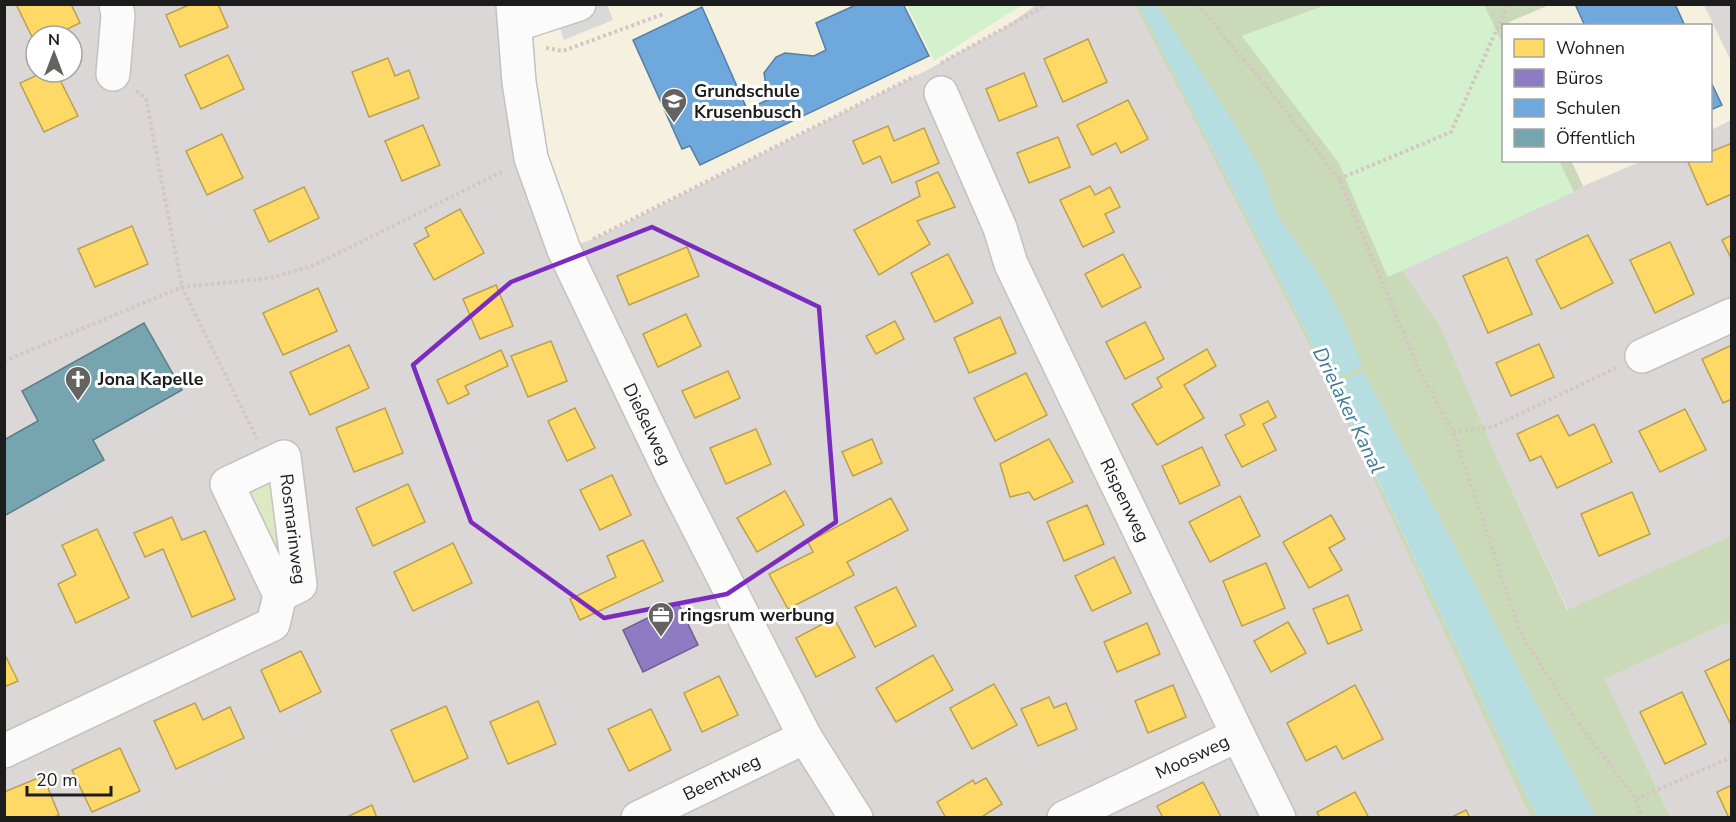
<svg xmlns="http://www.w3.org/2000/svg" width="1736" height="822" font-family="'Nunito Sans',sans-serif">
	<rect width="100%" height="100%" fill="#ebe7e4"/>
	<!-- residential -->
	<g fill="#dad7d6" fill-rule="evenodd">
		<path d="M5,4l509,1 487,25 35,-25h99l194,379 201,433 -1525,1zM36,36h36v36h-36z"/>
		<path d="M1326,5h158l19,40 1,115 55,1 15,30 9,-5 -11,-25 138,-1v-134h-200l39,-21h182v531l-163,74 -72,-154 -54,-126 -54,-53z"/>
		<path d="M1731,621v196h-61l-65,-138z"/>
	</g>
	<!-- education -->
	<g fill="#f6f1de">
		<path d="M514,5h522l-35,25 -70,38 -328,167 -39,15z"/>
		<path d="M1549,5h155l27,56v59l-20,10 -1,-104h-200l-1,-4z"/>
		<path d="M1572,161h70l-59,25z"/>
	</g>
	<!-- grass -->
	<path fill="#dde9c1" d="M284,457l16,128 -73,-101z"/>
	<!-- forest -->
	<g fill="#cad9b8">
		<path d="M1135,5h4l192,376 -14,-110 -39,-55 -15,-42 -106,-169h169l-84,31 97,127 49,114 14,-6 40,59 54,126 71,154 164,-74v85l-126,58 65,138h-74l-233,-446 -30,15 204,431h-7l-201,-433z"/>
		<path d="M1484,5h65l-40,17 1,3 -6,1 -1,19z"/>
		<path d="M1559,161h12l12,25 -9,6z"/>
	</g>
	<!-- park -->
	<g fill="#d4f1cd">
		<path d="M907,5h115l-88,56z"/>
		<path d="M1326,5h158l19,40 1,115 55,1 15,31 -186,85 -49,-114 -97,-127z"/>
	</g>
	<!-- parking -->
	<path fill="#dbd9d8" d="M552,5h55l6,15 -49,20z"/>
	<!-- water -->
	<g fill="#b6dddf">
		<path d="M1139,5h18l78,119 28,50 15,42 39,55 28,52 17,43 -31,15z"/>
		<path d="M1363,371l233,446h-59l-204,-432z"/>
	</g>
	<!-- homes -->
	<g fill="#ffd966" stroke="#bba050" stroke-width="1.5">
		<path d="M16,4h55l9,19 -27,13h-17v9z"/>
		<path d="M191,4h27l10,23 -48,20 -14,-32z"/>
		<path d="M1088,39l19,43 -44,20 -19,-43z"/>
		<path d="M228,55l16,34 -43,20 -16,-34z"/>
		<path d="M388,58l7,18 14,-6 10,28 -50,19 -17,-45z"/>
		<path d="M44,72h12l22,44 -34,16 -24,-49z"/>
		<path d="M1024,73l13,33 -38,15 -13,-32z"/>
		<path d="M1128,100l20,39 -27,14 -5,-10 -24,12 -15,-30z"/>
		<path d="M423,125l17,40 -38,16 -17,-40z"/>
		<path d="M888,126l6,15 30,-13 15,35 -47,20 -12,-27 -17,8 -10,-23z"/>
		<path d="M222,134l21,44 -36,17 -21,-44z"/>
		<path d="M1058,137l12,30 -41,16 -12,-30z"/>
		<path d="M1732,143v51l-25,11 -19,-43 22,-2v-8z"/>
		<path d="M938,172l17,35 -38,14 13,23 -51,31 -25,-45 66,-34 -4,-14z"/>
		<path d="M1090,186l5,9 15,-8 10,20 -15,7 9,18 -31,15 -23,-47z"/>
		<path d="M304,187l15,31 -50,24 -15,-32z"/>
		<path d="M460,209l24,44 -50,27 -20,-36 15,-8 -4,-8z"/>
		<path d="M132,226l16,38 -53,23 -17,-38z"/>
		<path d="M1588,235l25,48 -52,26 -25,-49z"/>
		<path d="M1732,235v25l-10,-20z"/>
		<path d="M1670,242l24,52 -39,19 -25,-53z"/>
		<path d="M687,247l12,29 -70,29 -12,-29z"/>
		<path d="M948,254l25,49 -38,19 -24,-49z"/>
		<path d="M1123,254l18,33 -39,20 -17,-33z"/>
		<path d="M1507,257l25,57 -44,19 -25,-57z"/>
		<path d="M496,285l17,41 -33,13 -17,-40z"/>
		<path d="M318,288l19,43 -54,24 -20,-42z"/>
		<path d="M686,314l15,32 -43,21 -15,-33z"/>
		<path d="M1000,317l16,36 -47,20 -15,-35z"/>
		<path d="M895,321l9,18 -28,15 -10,-18z"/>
		<path d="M1145,322l19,37 -39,20 -19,-37z"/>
		<path d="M551,341l16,40 -39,16 -17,-41z"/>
		<path d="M1539,344l15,33 -43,19 -15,-33z"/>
		<path d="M349,345l20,43 -59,27 -20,-43z"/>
		<path d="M1732,345v54l-9,4 -21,-44z"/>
		<path d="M1207,349l9,17 -32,19 20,33 -47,27 -25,-41 30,-17 -5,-9z"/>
		<path d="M501,350l7,16 -43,20 4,8 -21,10 -11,-24z"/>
		<path d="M728,371l12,27 -45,20 -13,-27z"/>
		<path d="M1026,373l21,42 -52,26 -21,-43z"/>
		<path d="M1268,401l8,16 -13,7 13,26 -34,17 -17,-32 20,-10 -5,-10z"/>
		<path d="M385,408l18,45 -49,19 -18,-44z"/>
		<path d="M575,408l20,40 -28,13 -19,-40z"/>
		<path d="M1685,409l21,41 -46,22 -21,-41z"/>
		<path d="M1558,415l11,21 25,-12 18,38 -55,26 -16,-32 -11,5 -13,-27z"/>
		<path d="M756,429l15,35 -45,20 -16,-36z"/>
		<path d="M872,439l10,24 -29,13 -11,-24z"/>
		<path d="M1049,439l24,43 -39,18 -5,-8 -19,5 -10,-33z"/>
		<path d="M1202,447l18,38 -40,19 -18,-38z"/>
		<path d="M612,475l19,40 -31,15 -20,-40z"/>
		<path d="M408,484l17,38 -52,24 -17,-38z"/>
		<path d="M785,491l19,34 -47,27 -20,-34z"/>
		<path d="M1632,492l18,42 -51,22 -18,-42z"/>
		<path d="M1240,496l20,40 -50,26 -21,-40z"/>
		<path d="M891,498l17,32 -61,32 7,13 -66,34 -19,-35 44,-22 -5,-10z"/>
		<path d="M1087,505l17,39 -40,17 -17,-39z"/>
		<path d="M1331,515l14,24 -16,9 13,22 -33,18 -26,-46z"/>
		<path d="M172,517l10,23 23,-9 30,68 -43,18 -29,-68 -18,8 -11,-24z"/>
		<path d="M97,529l32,69 -53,25 -18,-39 18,-9 -14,-30z"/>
		<path d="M643,540l20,41 -83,39 -10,-21 46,-22 -9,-21z"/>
		<path d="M453,543l19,40 -59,28 -19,-39z"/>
		<path d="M1114,557l17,36 -39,18 -17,-35z"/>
		<path d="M1266,563l19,45 -43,18 -19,-45z"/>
		<path d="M896,587l20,39 -41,21 -20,-40z"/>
		<path d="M1348,595l14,35 -34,14 -15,-35z"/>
		<path d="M834,618l21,39 -39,20 -20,-39z"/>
		<path d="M1288,622l18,31 -35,19 -17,-31z"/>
		<path d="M1147,623l13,31 -43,18 -13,-30z"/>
		<path d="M301,651l20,41 -41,20 -19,-42z"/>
		<path d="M4,653l14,28 -14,6z"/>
		<path d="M933,655l20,35 -57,32 -20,-34z"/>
		<path d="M1732,658v69l-27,-56z"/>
		<path d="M719,676l19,39 -36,17 -18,-39z"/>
		<path d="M994,684l23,41 -45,24 -22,-41z"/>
		<path d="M1173,685l13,32 -38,16 -13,-32z"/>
		<path d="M1355,685l28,54 -40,20 -7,-13 -30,15 -19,-38z"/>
		<path d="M1682,692l24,52 -41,20 -25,-52z"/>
		<path d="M1049,697l5,11 12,-5 11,26 -39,17 -17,-37z"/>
		<path d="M538,701l18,43 -48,20 -18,-42z"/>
		<path d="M195,703l8,17 27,-13 14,31 -68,31 -22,-48z"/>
		<path d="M446,706l22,52 -54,24 -23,-52z"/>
		<path d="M651,709l20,41 -42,21 -21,-42z"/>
		<path d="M120,748l20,43 -48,21 -20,-42z"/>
		<path d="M43,776l16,39 -6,3h-49v-26z"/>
		<path d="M986,778l16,26 -22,14h-34l-9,-16 36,-22 2,4z"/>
		<path d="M1203,782l18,35 -58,1 -6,-12z"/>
		<path d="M1732,785v33h-3l-12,-26z"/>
		<path d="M1355,792l14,26h-49l-3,-6z"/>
		<path d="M372,805l5,13h-32z"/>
		<path d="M1466,810l4,8h-20z"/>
	</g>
	<!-- offices -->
	<path fill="#8e7cc3" stroke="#6c5f91" stroke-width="1.5" d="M678,603l20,42 -55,27 -20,-42z"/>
	<!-- schools -->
	<g fill="#6fa8dc" stroke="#567ea2" stroke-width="1.5">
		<path d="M858,4h45l26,52 -229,109 -10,-19 -8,3 -49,-109 69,-33 45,102 25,-11 -6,-12 -2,-13 12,-16 9,-4 29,3 12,-6 -10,-27z"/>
		<path d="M1575,4h100l10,22h-100z"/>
		<path d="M1710,80l12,25 -12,5z"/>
	</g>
	<!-- public -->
	<path fill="#76a5af" stroke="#5b7c83" stroke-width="1.5" d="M144,323l38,67 -89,50 11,20 -100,56v-76l34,-19 -16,-30z"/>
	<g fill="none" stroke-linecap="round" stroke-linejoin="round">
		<!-- minor casing -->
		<g stroke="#c3c2c0" stroke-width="36">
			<g id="minor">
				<path id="s1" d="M513,4l6,78 12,76 33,92 107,224 134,263 51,81"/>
				<path d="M515,25l64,-21"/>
				<path d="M113,74l5,-58 -2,-12"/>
				<path id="s2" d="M941,93l59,135 11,36 227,471"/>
				<path d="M1642,356l90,-41"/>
				<path id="s3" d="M4,751l269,-127 7,-29 -53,-111 57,-27 16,128 -20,10"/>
				<path id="s4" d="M638,818l167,-81"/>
				<path id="s5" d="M1064,818l174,-83 41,83"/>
			</g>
		</g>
		<!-- path -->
		<g stroke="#d6c5c5" stroke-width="4" stroke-dasharray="3 3" stroke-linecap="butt">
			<path d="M1197,4l70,83 72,92 80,191 34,62 68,202 55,86 60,79 6,19"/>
			<path d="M546,48l17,3 100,-37"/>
			<path d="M941,63l107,-59"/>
			<path d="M136,91l10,8 36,188 75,152"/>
			<path d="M1339,179l112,-47 57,-128"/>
			<path d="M593,239l322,-163"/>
			<path d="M4,361l178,-74 88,-9 42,-12 192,-95"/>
			<path d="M1453,432l39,-5 124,-59"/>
			<path d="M1636,799l96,-42"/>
		</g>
		<!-- minor -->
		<use href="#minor" stroke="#fcfbfb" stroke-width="33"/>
	</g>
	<!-- marked area -->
	<path fill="none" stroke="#7b2cbf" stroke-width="4.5" stroke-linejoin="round" d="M652,227l167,80 17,215 -109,72 -123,24 -133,-96 -58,-157 98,-83z"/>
	<!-- icons -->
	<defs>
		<g id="school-pin" transform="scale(1.35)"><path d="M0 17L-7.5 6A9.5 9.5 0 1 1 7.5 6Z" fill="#646362" stroke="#fff"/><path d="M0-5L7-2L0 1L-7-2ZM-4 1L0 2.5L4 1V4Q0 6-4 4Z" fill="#fff"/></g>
		<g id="church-pin" transform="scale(1.35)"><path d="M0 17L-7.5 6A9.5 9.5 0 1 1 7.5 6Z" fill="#646362" stroke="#fff"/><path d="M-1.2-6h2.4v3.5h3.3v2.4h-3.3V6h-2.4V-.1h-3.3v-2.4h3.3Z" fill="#fff"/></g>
		<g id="office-pin" transform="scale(1.35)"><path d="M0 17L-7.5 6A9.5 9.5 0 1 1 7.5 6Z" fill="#646362" stroke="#fff"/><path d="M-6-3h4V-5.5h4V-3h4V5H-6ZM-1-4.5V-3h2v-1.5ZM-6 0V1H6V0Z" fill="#fff"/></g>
	</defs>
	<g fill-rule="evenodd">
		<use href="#school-pin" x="674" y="101"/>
		<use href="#church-pin" x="78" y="379"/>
		<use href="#office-pin" x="661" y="615"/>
	</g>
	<g text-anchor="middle" stroke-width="6" stroke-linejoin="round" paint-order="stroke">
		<!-- poi labels -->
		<g font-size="18" font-weight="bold" fill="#1c1c1c" stroke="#fff" text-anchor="start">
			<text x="694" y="97">Grundschule<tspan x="694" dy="21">Krusenbusch</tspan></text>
			<text x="98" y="385">Jona Kapelle</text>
			<text x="680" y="621">ringsrum werbung</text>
		</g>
		<!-- street labels -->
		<g font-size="18" fill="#1c1c1c" stroke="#fff">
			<text dy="6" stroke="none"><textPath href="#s1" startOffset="446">Dießelweg</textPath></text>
			<text dy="6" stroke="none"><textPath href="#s2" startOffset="447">Rispenweg</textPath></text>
			<text dy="6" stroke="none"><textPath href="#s3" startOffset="586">Rosmarinweg</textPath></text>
			<text dy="6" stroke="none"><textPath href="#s5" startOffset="142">Moosweg</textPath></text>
			<text dy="6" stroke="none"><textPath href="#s4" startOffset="93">Beentweg</textPath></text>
		</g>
		<!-- water labels -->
		<g font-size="20" font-style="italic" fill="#3f7996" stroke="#fff">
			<text transform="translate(1349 410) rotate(64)" y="7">Drielaker Kanal</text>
		</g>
	</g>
	<!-- border -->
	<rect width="1736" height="822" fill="none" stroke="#1c1c1c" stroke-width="12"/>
	<!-- legend -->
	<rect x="1502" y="24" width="210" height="138" fill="#ffffff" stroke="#a4a4a4" stroke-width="1.5"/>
	<rect x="1514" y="39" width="30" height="18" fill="#ffd966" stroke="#a4a4a4" stroke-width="1.5"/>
	<text x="1556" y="54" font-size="18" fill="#1c1c1c">Wohnen</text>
	<rect x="1514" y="69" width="30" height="18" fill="#8e7cc3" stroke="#a4a4a4" stroke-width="1.5"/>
	<text x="1556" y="84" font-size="18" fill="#1c1c1c">Büros</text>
	<rect x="1514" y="99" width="30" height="18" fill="#6fa8dc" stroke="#a4a4a4" stroke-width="1.5"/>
	<text x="1556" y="114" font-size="18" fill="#1c1c1c">Schulen</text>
	<rect x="1514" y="129" width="30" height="18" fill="#76a5af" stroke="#a4a4a4" stroke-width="1.5"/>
	<text x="1556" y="144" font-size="18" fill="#1c1c1c">Öffentlich</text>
	<!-- north arrow -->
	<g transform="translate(54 54)"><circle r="28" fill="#ffffff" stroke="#a4a4a4" stroke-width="1.5"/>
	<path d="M0-4.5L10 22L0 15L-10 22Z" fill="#646362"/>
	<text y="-9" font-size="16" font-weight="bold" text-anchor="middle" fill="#1c1c1c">N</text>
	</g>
	<!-- scale -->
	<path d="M27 786v9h84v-9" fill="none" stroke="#1c1c1c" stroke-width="3"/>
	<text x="36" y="786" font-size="18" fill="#1c1c1c" stroke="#ffffff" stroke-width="4.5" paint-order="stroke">20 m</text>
</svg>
